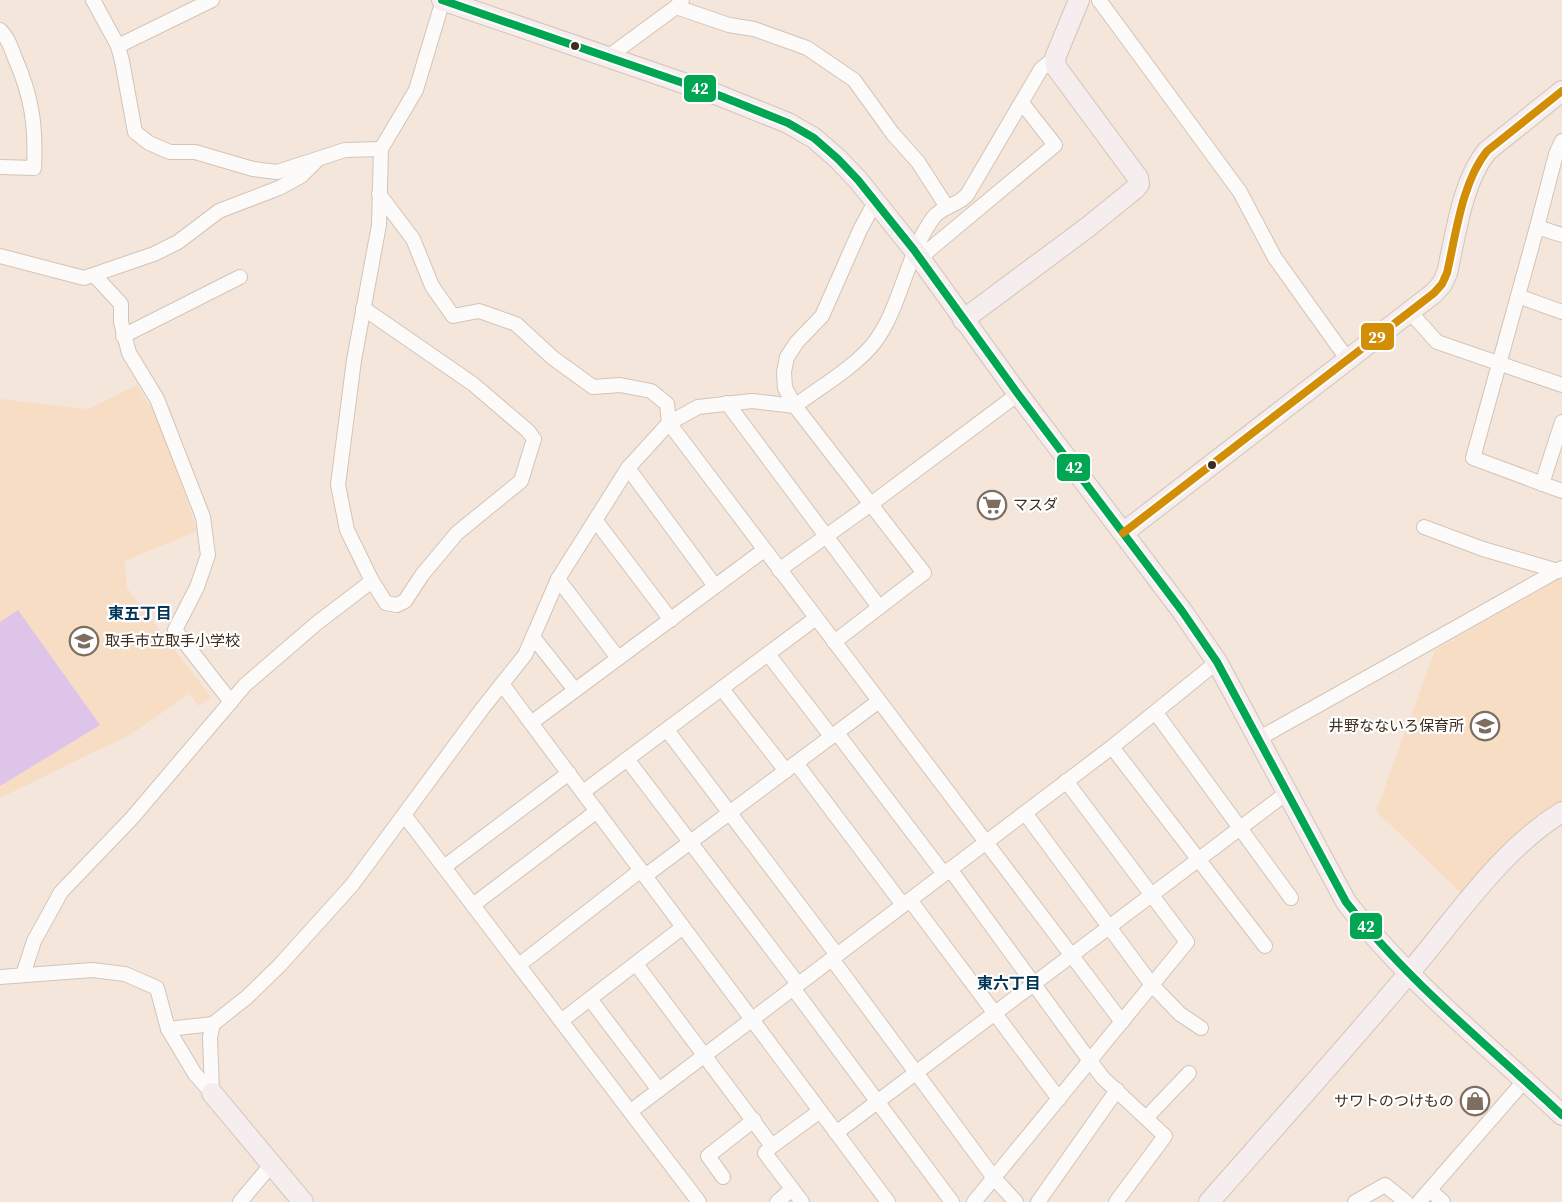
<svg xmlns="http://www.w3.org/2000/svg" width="1562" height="1202" font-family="'Source Serif 4','Noto Sans JP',serif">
	<rect width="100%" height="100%" fill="#f4e6da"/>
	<!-- built -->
	<g fill="#f8ddc5">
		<path d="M137,385l19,31 19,49 22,66 -72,30 2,27 84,109 -12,9 -10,-12 -58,40 -131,64v-399l88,10z"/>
		<path d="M1562,577v225l-47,35 -54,56 -85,-82 59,-161z"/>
	</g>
	<!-- green -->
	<path fill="#dec4e8" d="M18,610l82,115 -100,61v-164z"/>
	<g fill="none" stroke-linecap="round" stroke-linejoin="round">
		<!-- street casing -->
		<g stroke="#d2c4b8" stroke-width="16">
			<g id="street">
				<path d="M93,0l25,46 4,15 13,71 14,11 21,9h25l58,17 24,3 68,-22 36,-1"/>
				<path d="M1099,0l141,192 35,66 73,102"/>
				<path d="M676,7l53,18 25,4 53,19 47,32 39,54 25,28 29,45"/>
				<path d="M0,30c8,7 11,18 15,28 17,39 21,68 19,110l-34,-1"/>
				<path d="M118,46l94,-46"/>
				<path d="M608,57l68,-50 6,-7"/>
				<path d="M1562,141l-6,13 -19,73 -64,231 89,33"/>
				<path d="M379,194l34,45 19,47 21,30 26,-5 37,13 37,34 40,29 27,-2 31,6 16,13 2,19 453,599"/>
				<path d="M1537,227l25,8"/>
				<path d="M0,256l84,22 70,-24 24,-12 41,-31 60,-23 22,-12 16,-16"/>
				<path d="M920,261l9,-11 126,-105 -33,-42"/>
				<path d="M95,276l26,28v18l8,31 28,46 46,118 5,38 -11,32 -22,43 56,72"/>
				<path d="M1518,296l44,16"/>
				<path d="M363,308l110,76 55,47 6,8 -13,42 -64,52 -35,42 -17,26 -8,4 -11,-2 -14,-22 -25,-51 -9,-45 16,-125 25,-135 2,-76 35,-59 27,-90"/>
				<path d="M1410,312l27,30 125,43"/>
				<path d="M123,336l117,-59"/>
				<path d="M727,403l152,204"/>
				<path d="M628,468l87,118"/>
				<path d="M1542,484l20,-62"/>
				<path d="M596,521l75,99"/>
				<path d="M1424,527l59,22 75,22"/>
				<path d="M779,570l92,-66 147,-110"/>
				<path d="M558,579l60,79"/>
				<path d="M533,637l42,53"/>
				<path d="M834,642l90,-69 -129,-167 -10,-18 -1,-16 3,-15 10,-15 25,-26 38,-86 15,-28"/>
				<path d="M768,654l63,82"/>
				<path d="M502,684l386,518"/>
				<path d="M722,689l64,82"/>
				<path d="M1156,713l135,185"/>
				<path d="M531,723l233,-173"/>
				<path d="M667,730l170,225"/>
				<path d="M837,733l107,141"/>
				<path d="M1258,739l304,-171"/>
				<path d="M1112,747l153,199"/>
				<path d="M627,759l171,225"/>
				<path d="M796,763l107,142"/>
				<path d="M583,792l233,-174"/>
				<path d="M1025,813l127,172 28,29 21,14"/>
				<path d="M405,816l294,386"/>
				<path d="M444,867l125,-94"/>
				<path d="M950,869l140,192 13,17 62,58 -49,66"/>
				<path d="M645,876l234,-175"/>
				<path d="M910,900l149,199"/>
				<path d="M473,905l124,-94"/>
				<path d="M832,959l162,219 22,24"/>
				<path d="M636,964l136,182"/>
				<path d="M519,965l122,-95"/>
				<path d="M23,975l11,-34 27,-49 71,-74 113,-133 72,-62 55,-42"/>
				<path d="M0,977l92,-7 33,4 32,14 11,41 27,45 17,19"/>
				<path d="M793,988l159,214"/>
				<path d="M590,999l69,91"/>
				<path d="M561,1021l122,-94"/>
				<path d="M213,1024l34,-27 32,-31 73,-81 130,-176 43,-54 33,-76 70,-111 41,-45 29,-16 54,-6 43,5c25,-19 60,-39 79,-63 27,-35 32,-88 59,-125 9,-12 24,-12 34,-23l74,-126 14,-11"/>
				<path d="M168,1029l45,-5 -3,13 2,56"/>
				<path d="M631,1111l481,-364 105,-85"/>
				<path d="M1146,1118l43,-45"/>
				<path d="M836,1133l452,-341"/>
				<path d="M723,1177l-15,-21 46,-36"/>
				<path d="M1430,1190l13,12"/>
				<path d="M240,1202l31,-37"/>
				<path d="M777,1202l15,-13"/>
				<path d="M802,1202l-37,-49 7,-7 48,-35"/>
				<path d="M974,1202l213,-260 -121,-161"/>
				<path d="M1038,1202l79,-112"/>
				<path d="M1355,1202l30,-17 21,17"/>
				<path d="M1419,1202l106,-122"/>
			</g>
		</g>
		<!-- secondary casing -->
		<g stroke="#d2c4b8" stroke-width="22">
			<g id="secondary">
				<path d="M442,0l276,95 70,28 26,15 24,21 20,21 56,70 104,144 164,217 35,51 129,240c62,80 143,144 216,213"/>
				<path d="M963,320l125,-93 48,-39 3,-4 -1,-6 -82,-111 -1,-9 24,-58"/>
				<path d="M1123,533l311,-240 8,-9 5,-11c9,-39 15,-91 40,-122l75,-60"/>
				<path d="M212,1093l91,109"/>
				<path d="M1209,1202c67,-76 135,-152 200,-229 48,-56 90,-122 153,-161"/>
			</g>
		</g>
		<!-- street -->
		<use href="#street" stroke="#fdfbf9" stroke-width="14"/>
		<!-- secondary -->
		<use href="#secondary" stroke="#f6eeee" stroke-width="20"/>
		<!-- bus-1 casing -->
		<g stroke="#fff" stroke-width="12">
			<path id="bus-1" d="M442,0l276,95 70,28 26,15 24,21 20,21 56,70 104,144 164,217 35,51 129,240c62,80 143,144 216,213"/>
		</g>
		<!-- bus-2 casing -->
		<g stroke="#fff" stroke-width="12">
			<path id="bus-2" d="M1123,533l311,-240 8,-9 5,-11c9,-39 15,-91 40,-122l75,-60"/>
		</g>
		<!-- bus-1 -->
		<use href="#bus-1" stroke="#00a651" stroke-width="8"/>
		<!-- bus-2 -->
		<use href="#bus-2" stroke="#d28e06" stroke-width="8"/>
	</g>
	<!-- icons -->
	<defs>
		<g id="supermarket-ring" transform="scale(1.5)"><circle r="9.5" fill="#fff" stroke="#7d6e60" stroke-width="1.5"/><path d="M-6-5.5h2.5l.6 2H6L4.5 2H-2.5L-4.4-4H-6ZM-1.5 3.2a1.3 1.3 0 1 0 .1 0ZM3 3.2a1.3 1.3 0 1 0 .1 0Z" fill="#7d6e60"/></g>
		<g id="school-ring" transform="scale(1.5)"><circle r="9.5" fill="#fff" stroke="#7d6e60" stroke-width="1.5"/><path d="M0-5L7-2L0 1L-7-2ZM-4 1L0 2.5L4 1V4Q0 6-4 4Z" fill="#7d6e60"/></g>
		<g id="shop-ring" transform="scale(1.5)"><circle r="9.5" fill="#fff" stroke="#7d6e60" stroke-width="1.5"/><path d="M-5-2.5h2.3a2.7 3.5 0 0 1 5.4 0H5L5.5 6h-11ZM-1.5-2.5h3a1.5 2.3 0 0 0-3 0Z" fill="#7d6e60"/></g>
	</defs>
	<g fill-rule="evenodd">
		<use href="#supermarket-ring" x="992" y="505"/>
		<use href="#school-ring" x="84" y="641"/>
		<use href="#school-ring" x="1485" y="726"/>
		<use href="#shop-ring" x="1475" y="1101"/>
	</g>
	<!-- markers -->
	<g fill="#3d2d1e" stroke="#fff" stroke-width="2">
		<circle cx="575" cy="46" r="5"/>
		<circle cx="1212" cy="465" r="5"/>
	</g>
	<g text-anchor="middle" stroke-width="4.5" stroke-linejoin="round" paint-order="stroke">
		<!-- poi labels -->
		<g font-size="15" fill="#3d2d1e" stroke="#fff" text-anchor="start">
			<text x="1013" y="510">マスダ</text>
			<text x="105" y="646">取手市立取手小学校</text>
			<text x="1464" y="731" text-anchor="end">井野なないろ保育所</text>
			<text x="1454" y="1106" text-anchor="end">サワトのつけもの</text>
		</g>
		<!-- neighbourhood labels -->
		<g font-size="16" font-weight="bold" fill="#033659" stroke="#fff">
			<text x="140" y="619">東五丁目</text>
			<text x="1009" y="989">東六丁目</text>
		</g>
	</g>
	<g stroke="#fff" stroke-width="2">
		<rect x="683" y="74" width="34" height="29" rx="6" fill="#00a651"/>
		<rect x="1360" y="322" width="35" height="29" rx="6" fill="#d28e06"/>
		<rect x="1056" y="453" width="35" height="29" rx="6" fill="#00a651"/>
		<rect x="1349" y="912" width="34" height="28" rx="6" fill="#00a651"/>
	</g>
	<g font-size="16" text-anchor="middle" font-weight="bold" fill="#fff">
		<text x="700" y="94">42</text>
		<text x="1377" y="343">29</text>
		<text x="1074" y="473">42</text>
		<text x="1366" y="932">42</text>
	</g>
</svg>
